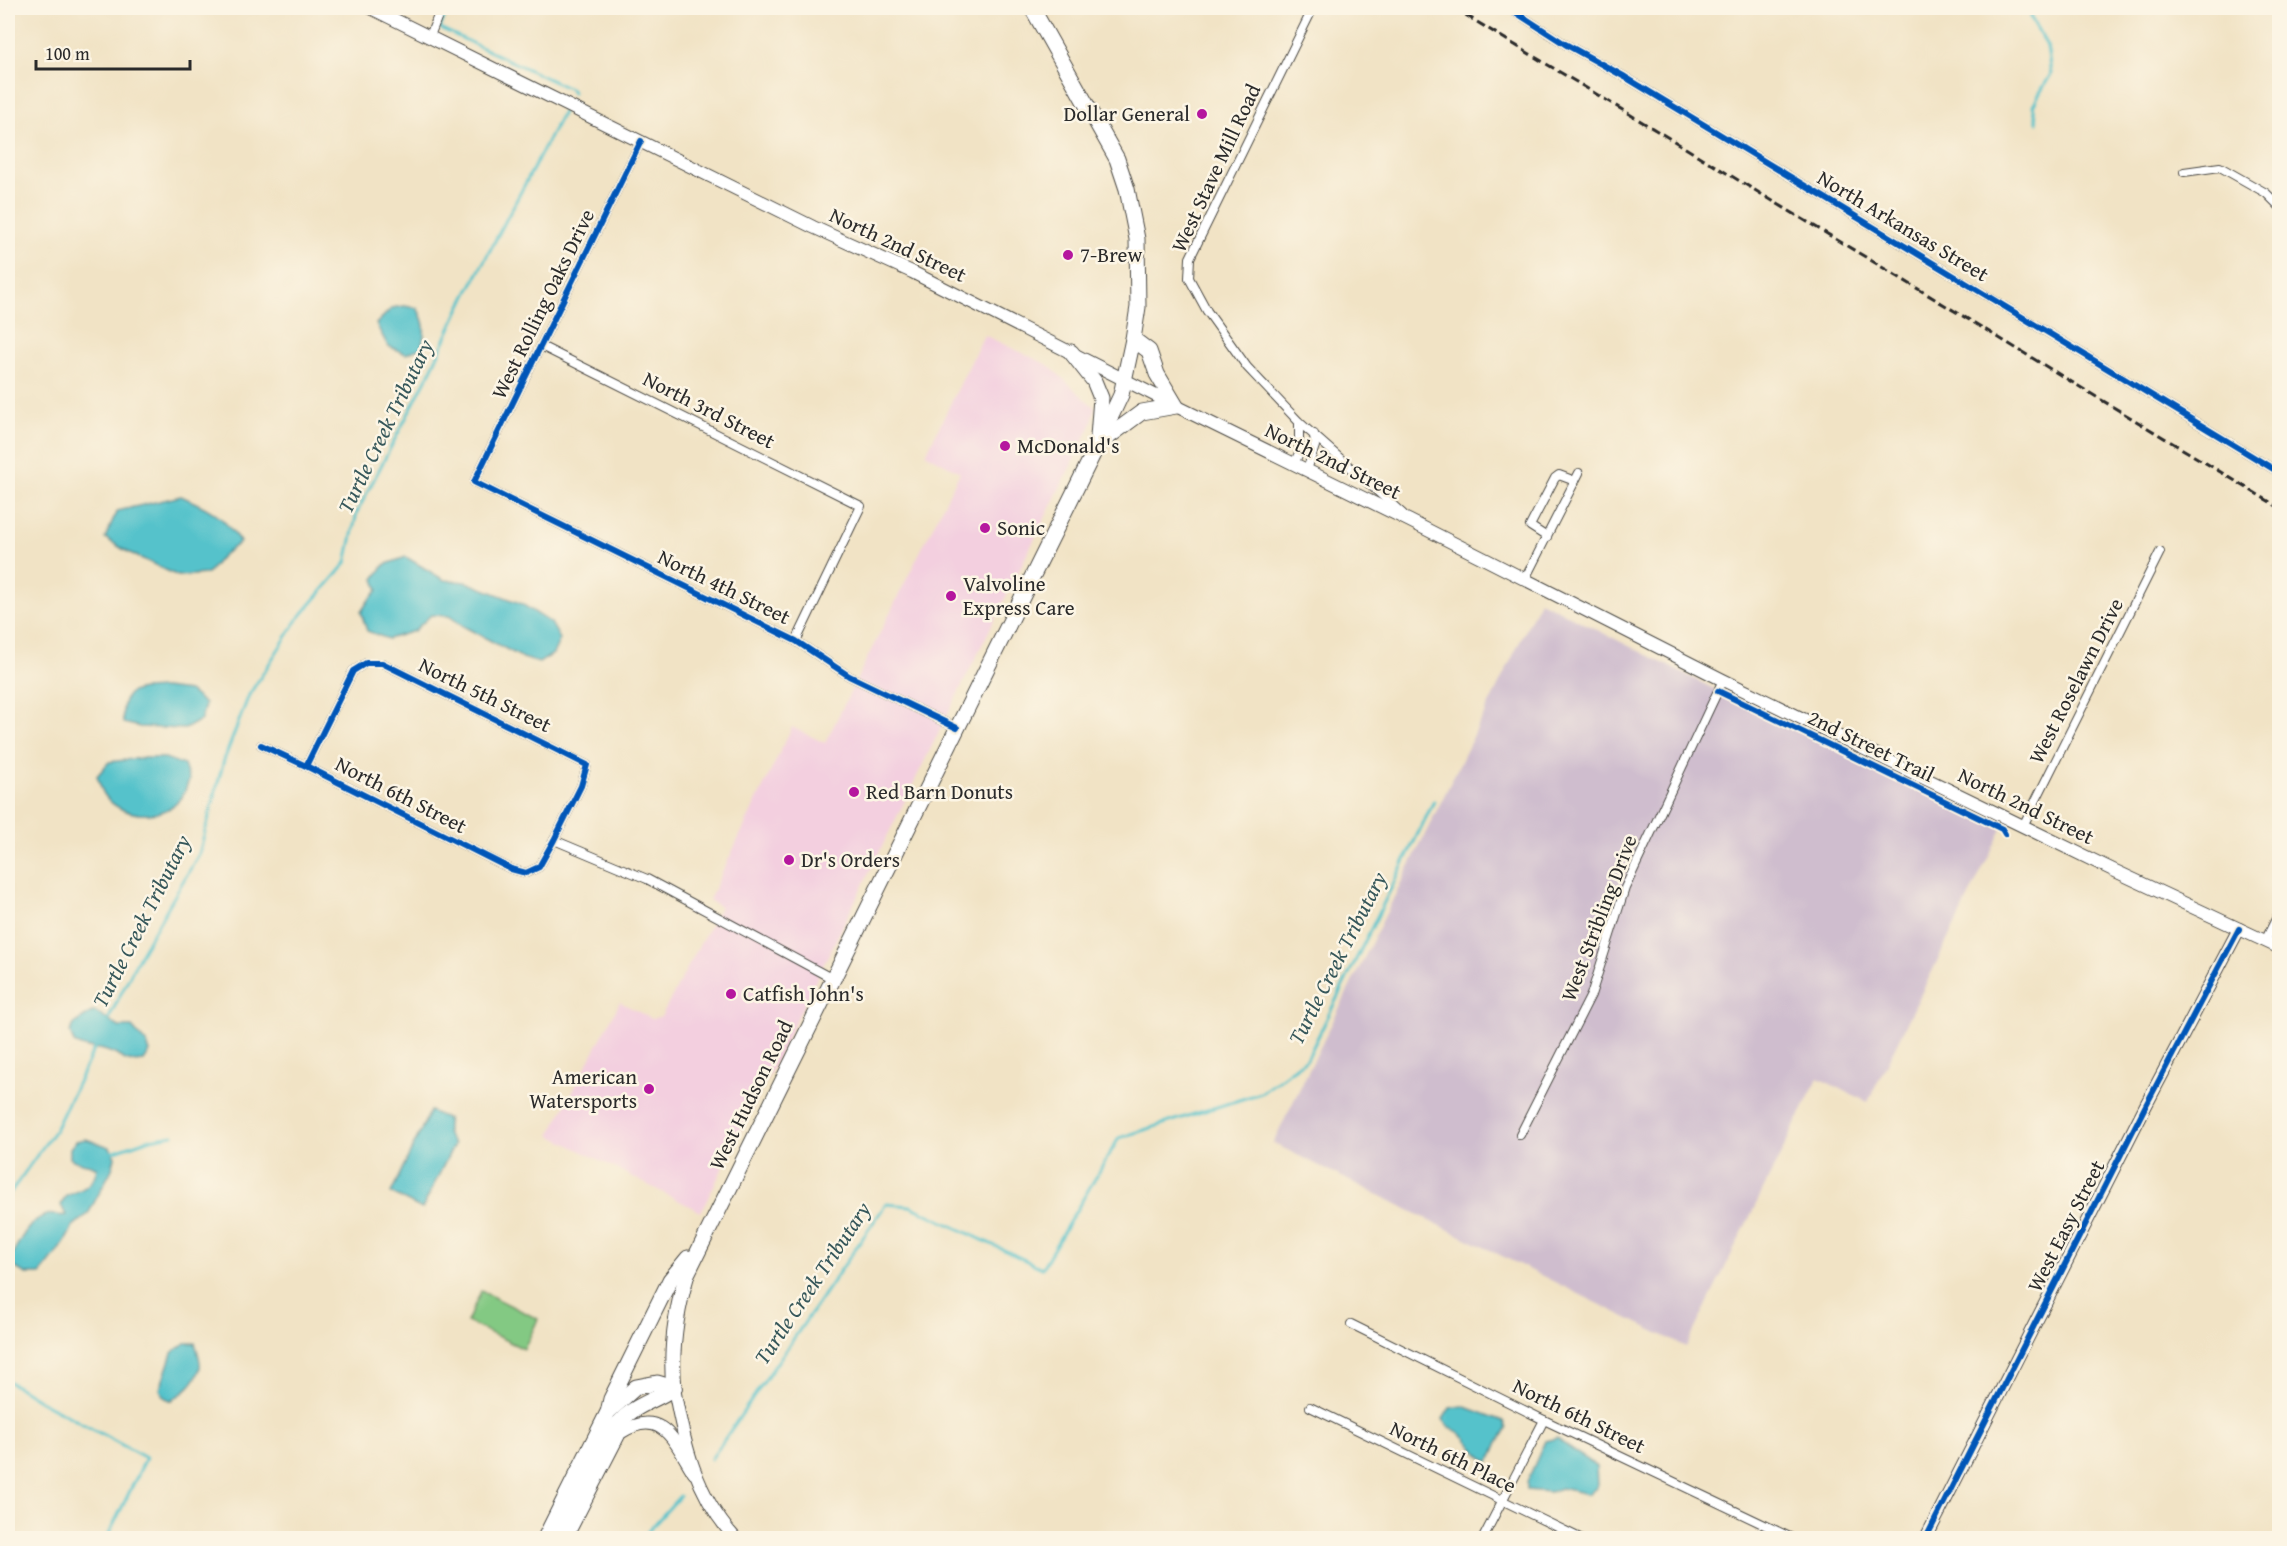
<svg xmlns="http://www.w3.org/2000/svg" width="2287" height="1546" font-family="'Gentium Book Plus',serif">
	<rect width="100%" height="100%" fill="#fcf5e5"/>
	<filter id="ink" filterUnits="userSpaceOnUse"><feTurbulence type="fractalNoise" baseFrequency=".0167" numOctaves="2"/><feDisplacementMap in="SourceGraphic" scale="12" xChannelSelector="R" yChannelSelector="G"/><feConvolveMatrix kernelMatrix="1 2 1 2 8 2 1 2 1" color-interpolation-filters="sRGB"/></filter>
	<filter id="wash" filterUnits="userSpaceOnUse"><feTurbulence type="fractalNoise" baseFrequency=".008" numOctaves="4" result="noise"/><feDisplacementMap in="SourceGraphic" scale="24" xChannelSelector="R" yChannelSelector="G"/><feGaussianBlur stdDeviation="1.35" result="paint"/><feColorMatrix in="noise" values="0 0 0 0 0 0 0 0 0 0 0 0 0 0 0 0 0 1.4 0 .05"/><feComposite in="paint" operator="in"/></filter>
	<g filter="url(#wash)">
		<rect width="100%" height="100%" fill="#f1e3c5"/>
		<!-- built -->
		<path fill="#f3cfdf" d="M984,335l64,30 47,43 -3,15 -391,789 -151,-77 70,-133 32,17 9,-2 59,-110 -11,-7 83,-173 33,16 135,-271 -34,-18z"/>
		<!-- industrial -->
		<path fill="#cfbdce" d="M1540,601l178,90 284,138 -134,273 -50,-24 -132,269 -413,-204z"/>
		<!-- green -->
		<path fill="#83c983" stroke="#577a57" stroke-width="1.5" d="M481,1291l57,28 -14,30 -57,-27z"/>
		<!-- water -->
		<g fill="#54c2cb" stroke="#40767b" stroke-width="1.5">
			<path d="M404,306l13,2c9,15 9,24 4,40l-15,6 -18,-8 -12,-22 16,-16z"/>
			<path d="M181,496c29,13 41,18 59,46l-18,14 -15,18 -29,2 -52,-25 -21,-13 12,-27z"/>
			<path d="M406,557l38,23 22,2 56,22 29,19 9,16 -7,15 -14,9 -16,-5 -60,-32 -14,-10 -18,-1 -17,16 -26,8 -21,-8 -6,-19 7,-11 10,-11 -4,-11 10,-14z"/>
			<path d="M164,688l25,3 16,13 -4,16 -16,9 -45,-2 -17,-4c-3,-36 12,-34 41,-35z"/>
			<path d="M141,758h24l19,7 5,15c-2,5 -4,12 -7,17 -18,25 -62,22 -78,-3 -3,-5 -5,-13 -7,-18l12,-14z"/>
			<path d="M94,1011l25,16h13l15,17 3,8 -6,9c-24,3 -19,-5 -37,-10 -13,-5 -16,1 -33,-8l-4,-11 5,-9z"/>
			<path d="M430,1111l18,8c-3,11 -1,17 6,25l-32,65 -31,-16z"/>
			<path d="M86,1139l24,8 5,10 -3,12 -24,45 -16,13c-2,10 -24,38 -32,47h-14l-12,-7 -3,-10c8,-15 18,-37 35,-42 6,-2 13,2 20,0l-5,-10 5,-9c15,-6 28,-10 31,-28 -10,-7 -16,-2 -27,-10v-10l6,-7z"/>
			<path d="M185,1343h10c2,7 6,17 5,24 -2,14 -18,27 -29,34l-7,-4 -4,-8 12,-36z"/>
			<path d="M1463,1406l41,15 3,8c-2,5 -6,8 -9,13 -3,7 -5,13 -9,20 -13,-7 -17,-19 -28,-28 -10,-8 -9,-2 -18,-15l7,-11z"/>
			<path d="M1557,1438c11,11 27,18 39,28l1,20 -9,8 -27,-6 -11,4 -23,-2v-8l18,-41z"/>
		</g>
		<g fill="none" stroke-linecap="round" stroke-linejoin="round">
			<!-- stream -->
			<g stroke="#54c2cb" stroke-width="3">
				<path d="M448,8l-8,20 132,62 1,3"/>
				<path d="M2032,8l-1,10 16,28 4,28 -18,31 4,17"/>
				<path d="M106,1024l34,-69 59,-101 25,-94 25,-65 49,-76 48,-56 11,-51 74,-142 28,-61 104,-197"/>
				<path d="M112,1152l38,-13 23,-4"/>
				<path d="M8,1196l47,-66 39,-81"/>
				<path d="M8,1266l8,-3"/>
				<path d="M8,1381l34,21 104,56 -39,80"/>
				<path d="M711,1459l175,-255 24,2 132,62 77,-130 142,-45 46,-34 127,-258"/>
				<path d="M642,1538l38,-42"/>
			</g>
		</g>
	</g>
	<g filter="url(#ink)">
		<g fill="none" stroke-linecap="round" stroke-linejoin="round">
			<!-- street casing -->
			<g stroke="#494742" stroke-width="10">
				<g id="street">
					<path d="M1313,8l-123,250 -1,20 18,33 40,56 52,55 104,92"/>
					<path d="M1509,8l56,36 60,33 655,396"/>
					<path d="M430,36l11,-28"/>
					<path d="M641,141l-167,341 322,159 53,35 108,52"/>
					<path d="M2184,172l36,-5 46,26 14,14"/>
					<path d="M541,346l320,160 -65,135"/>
					<path d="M1294,464l5,-11v-31"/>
					<path d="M1307,470l8,-24 -1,-12"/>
					<path d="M1547,537l-17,-11 25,-48 4,-3 16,6"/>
					<path d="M1525,579l54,-106"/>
					<path d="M261,745l45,21 205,103 15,4 13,-6 15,-27 27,-54 6,-21 -205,-102h-16l-13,8 -47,95"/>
					<path d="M2023,826l137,-274"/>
					<path d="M554,840l93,39 186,100"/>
					<path d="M2265,941l15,-30"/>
					<path d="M1520,1135l71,-140 34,-107 98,-208"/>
					<path d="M1351,1324l193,96 248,118"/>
					<path d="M1310,1407l270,131"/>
					<path d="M81,1537l3,1"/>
					<path d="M1483,1538l61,-118"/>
				</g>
			</g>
			<!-- secondary casing -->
			<g stroke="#494742" stroke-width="14">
				<g id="secondary">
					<path d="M371,8l442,219 99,45 264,134 234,115 313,159 388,189 169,79"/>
					<path d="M1926,1538l220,-433 93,-176"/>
				</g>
			</g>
			<!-- primary casing -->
			<g stroke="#494742" stroke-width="14">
				<g id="primary">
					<path d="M674,1388c10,56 22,107 61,150"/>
					<path d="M566,1538l54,-105c42,-27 54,8 74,40"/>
				</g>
			</g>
			<!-- highway casing -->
			<g stroke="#494742" stroke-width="17">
				<g id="highway">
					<path d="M1071,352l23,29 7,17 -3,39"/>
					<path d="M1100,443l42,-31 34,-6 -19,-32 -8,-23 -16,-12"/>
					<path d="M674,1388c-4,-39 2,-77 13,-114l410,-828 24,-51 12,-56 5,-32 -1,-68 -10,-50 -10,-30 -85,-151"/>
					<path d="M609,1408l2,-9 59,-119 18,-22"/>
					<path d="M545,1538l63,-126 28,-25 21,-4 17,5"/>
					<path d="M557,1538l53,-104c21,-30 36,-28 64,-46"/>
				</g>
			</g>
			<!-- street -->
			<use href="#street" stroke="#fff" stroke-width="8"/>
			<!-- secondary -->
			<use href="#secondary" stroke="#fff" stroke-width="12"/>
			<!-- primary -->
			<use href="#primary" stroke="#fff" stroke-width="12"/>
			<!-- highway -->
			<use href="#highway" stroke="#fff" stroke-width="15"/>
			<!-- rail -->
			<path stroke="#2b2b2b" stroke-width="3" stroke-dasharray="9 4.5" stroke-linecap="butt" d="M1454,8l826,500"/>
			<!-- cycleway casing -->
			<g stroke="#fcf5e5" stroke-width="10">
				<g id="cycleway">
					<path d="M1509,8l56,36 60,33 655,396"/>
					<path d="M641,141l-167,341 322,159 53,35 108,52"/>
					<path d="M1718,691l284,138 3,5"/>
					<path d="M261,745l45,21 205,103 15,4 13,-6 15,-27 27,-54 6,-21 -205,-102h-16l-13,8 -47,95"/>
					<path d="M1926,1538l220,-433 93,-176"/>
				</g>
			</g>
			<!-- cycleway -->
			<use href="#cycleway" stroke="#0057b8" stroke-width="6"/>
		</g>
	</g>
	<!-- markers -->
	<g fill="#b5179e" stroke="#fcf5e5" stroke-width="2">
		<circle cx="1202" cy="114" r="6"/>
		<circle cx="1068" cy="255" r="6"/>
		<circle cx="1005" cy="446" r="6"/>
		<circle cx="985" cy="528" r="6"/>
		<circle cx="951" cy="596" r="6"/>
		<circle cx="854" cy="792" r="6"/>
		<circle cx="789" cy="860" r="6"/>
		<circle cx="731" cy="994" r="6"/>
		<circle cx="649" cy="1089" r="6"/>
	</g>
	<g text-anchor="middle" stroke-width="5" stroke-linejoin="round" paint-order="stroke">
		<!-- poi labels -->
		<g font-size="21" fill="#2b2b2b" stroke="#fcf5e5" text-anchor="start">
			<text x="1190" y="121" text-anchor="end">Dollar General</text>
			<text x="1080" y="262">7-Brew</text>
			<text x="1017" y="453">McDonald's</text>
			<text x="997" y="535">Sonic</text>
			<text x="963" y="591">Valvoline<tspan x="963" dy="24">Express Care</tspan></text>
			<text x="866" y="799">Red Barn Donuts</text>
			<text x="801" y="867">Dr's Orders</text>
			<text x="743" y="1001">Catfish John's</text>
			<text x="637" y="1084" text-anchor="end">American<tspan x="637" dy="24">Watersports</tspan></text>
		</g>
		<!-- street labels -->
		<g font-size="21" fill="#2b2b2b" stroke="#fcf5e5">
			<text transform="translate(1216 168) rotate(-65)" y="7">West Stave Mill Road</text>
			<text transform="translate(1903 226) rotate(31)" y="7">North Arkansas Street</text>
			<text transform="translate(898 245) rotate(25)" y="7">North 2nd Street</text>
			<text transform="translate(543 304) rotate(-64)" y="7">West Rolling Oaks Drive</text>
			<text transform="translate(709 410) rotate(27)" y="7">North 3rd Street</text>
			<text transform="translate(1333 461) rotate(26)" y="7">North 2nd Street</text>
			<text transform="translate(724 587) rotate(26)" y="7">North 4th Street</text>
			<text transform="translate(2076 681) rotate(-63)" y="7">West Roselawn Drive</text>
			<text transform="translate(485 695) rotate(26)" y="7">North 5th Street</text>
			<text transform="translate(1871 746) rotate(26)" y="7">2nd Street Trail</text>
			<text transform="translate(401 795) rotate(27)" y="7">North 6th Street</text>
			<text transform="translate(2026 806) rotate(26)" y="7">North 2nd Street</text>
			<text transform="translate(1599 918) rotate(-69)" y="7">West Stribling Drive</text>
			<text transform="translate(751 1095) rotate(-64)" y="7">West Hudson Road</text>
			<text transform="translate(2066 1226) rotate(-63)" y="7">West Easy Street</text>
			<text transform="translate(1579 1416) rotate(26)" y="7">North 6th Street</text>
			<text transform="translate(1453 1457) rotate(26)" y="7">North 6th Place</text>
		</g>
		<!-- water labels -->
		<g font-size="22" font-style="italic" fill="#37585b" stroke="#fcf5e5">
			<text transform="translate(385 426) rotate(-64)" y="8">Turtle Creek Tributary</text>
			<text transform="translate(141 921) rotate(-63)" y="8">Turtle Creek Tributary</text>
			<text transform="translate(1337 958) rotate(-63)" y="8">Turtle Creek Tributary</text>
			<text transform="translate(812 1283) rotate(-56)" y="8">Turtle Creek Tributary</text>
		</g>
	</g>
	<!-- margin -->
	<rect width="2287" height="1546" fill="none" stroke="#fcf5e5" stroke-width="30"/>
	<!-- scale -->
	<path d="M36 60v9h154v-9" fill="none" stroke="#2b2b2b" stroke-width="3"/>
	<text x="45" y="60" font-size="18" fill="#2b2b2b" stroke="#fcf5e5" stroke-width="4.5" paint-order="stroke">100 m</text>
</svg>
